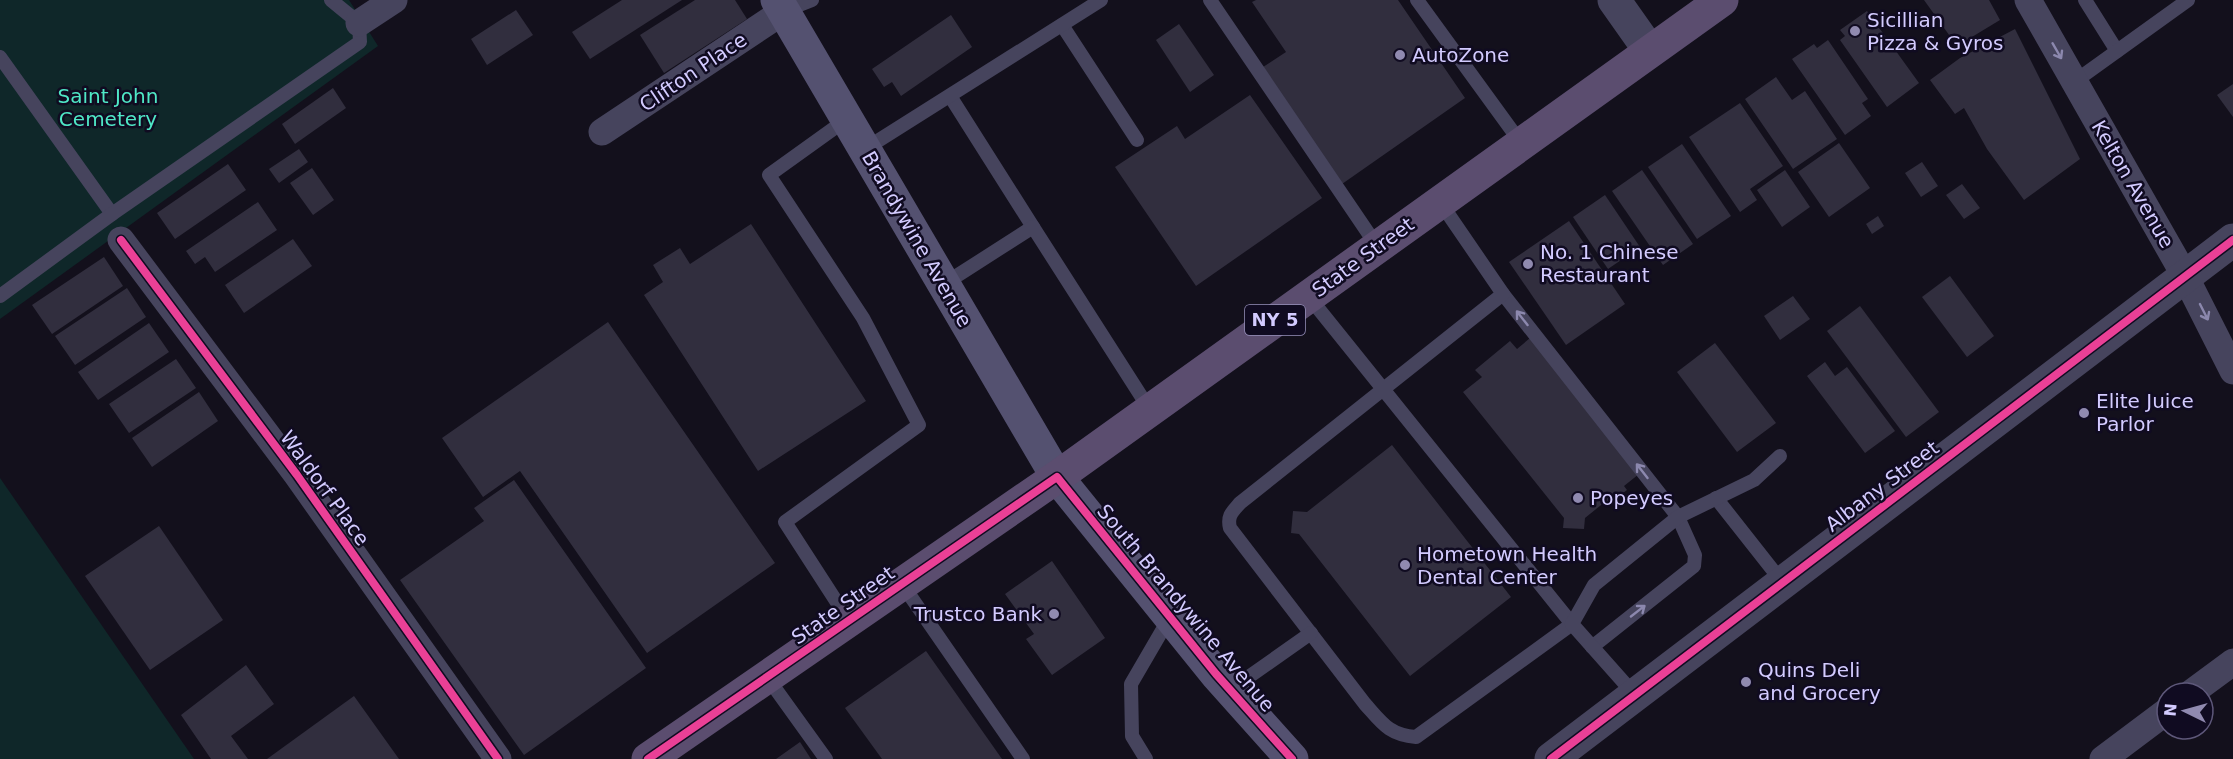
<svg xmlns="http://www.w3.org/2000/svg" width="2233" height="759" font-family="'DejaVu Sans',sans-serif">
	<rect width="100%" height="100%" fill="#13101c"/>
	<!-- green -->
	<g fill="#0f2729">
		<path d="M0,0h349l29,46 -378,273z"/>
		<path d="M0,478l174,252 20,29h-194z"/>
	</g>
	<!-- building -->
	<g fill="#312e3e">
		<path d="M622,0h60l-92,59 -18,-27z"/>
		<path d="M695,0h40l12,19 -83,54 -24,-38z"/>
		<path d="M1256,0h142l67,98 -123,86 -79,-117 23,-15 -34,-50z"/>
		<path d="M1924,0h65l11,20 -43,26z"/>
		<path d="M516,10l17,25 -46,30 -16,-26z"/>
		<path d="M1867,11l52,72 -32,24 -47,-67 5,-4 -5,-6z"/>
		<path d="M951,15l21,32 -71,49 -9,-14 -8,5 -12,-18z"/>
		<path d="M1179,24l35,51 -24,17 -34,-52z"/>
		<path d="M2015,29l65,130 -56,41 -37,-51 -23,-41 -9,6 -25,-34 30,-22z"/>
		<path d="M1828,40l40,59 -6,4 9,13 -26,19 -53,-76 22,-15 3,4z"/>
		<path d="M1776,77l16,23 13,-9 32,48 -44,30 -48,-70z"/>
		<path d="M2233,84v33l-16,-22z"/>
		<path d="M333,88l13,20 -51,36 -13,-20z"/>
		<path d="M1250,95l72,103 -126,88 -81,-119 62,-41 8,13z"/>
		<path d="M1740,103l43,63 -33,23 7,11 -17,12 -51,-75z"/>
		<path d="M1839,143l31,45 -41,29 -31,-45z"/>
		<path d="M1682,144l49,72 -34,23 -49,-72z"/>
		<path d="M299,149l9,13 -29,21 -10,-14z"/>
		<path d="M1922,162l16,24 -17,11 -16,-24z"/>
		<path d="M228,164l18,26 -71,49 -18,-26z"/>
		<path d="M312,168l22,32 -21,15 -23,-32z"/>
		<path d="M1642,170l51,74 -30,21 -51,-74z"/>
		<path d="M1785,170l25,37 -28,20 -25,-37z"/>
		<path d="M1962,184l18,24 -16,11 -18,-24z"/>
		<path d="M1605,195l35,52 -32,22 -35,-52z"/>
		<path d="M258,202l19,28 -62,42 -10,-15 -10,7 -9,-13z"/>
		<path d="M1878,216l6,10 -12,8 -6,-10z"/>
		<path d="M1569,221l56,83 -59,41 -57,-83z"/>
		<path d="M751,224l115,177 -108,70 -114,-176 19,-13 -10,-17 27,-17 10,16z"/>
		<path d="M293,239l19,27 -68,47 -19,-28z"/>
		<path d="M104,257l19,29 -71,48 -20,-29z"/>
		<path d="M1950,276l44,60 -27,21 -45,-60z"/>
		<path d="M127,288l19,29 -71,48 -20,-29z"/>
		<path d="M1793,296l17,23 -30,21 -16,-24z"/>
		<path d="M1860,306l79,106 -33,25 -79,-106z"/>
		<path d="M608,322l167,241 -128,90 -127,-182 -37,26 -41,-59z"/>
		<path d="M149,323l20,29 -71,48 -20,-28z"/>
		<path d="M1530,338l109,136 -15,12 3,4 -18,14 -3,-3 -21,17 -1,11 -21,-1 1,-10 -101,-126 19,-15 -7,-7 35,-29 7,8z"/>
		<path d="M1715,343l61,80 -39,29 -60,-80z"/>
		<path d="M176,359l20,29 -67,45 -20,-29z"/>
		<path d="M1825,362l10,14 12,-9 48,64 -30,22 -58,-77z"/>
		<path d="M199,392l19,29 -66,46 -20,-29z"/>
		<path d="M1392,445l119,152 -101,79 -111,-142 -8,-1 2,-22 14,1z"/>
		<path d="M514,480l132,188 -122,87 -124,-175 84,-59 -10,-13z"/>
		<path d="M159,526l64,94 -73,50 -65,-94z"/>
		<path d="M1052,561l53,77 -53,37 -26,-36 8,-5 -29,-40z"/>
		<path d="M926,651l76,108h-120l-37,-51z"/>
		<path d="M246,665l28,39 -43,32 17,23h-37l-30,-44z"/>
		<path d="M354,696l45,63h-132z"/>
		<path d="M800,742l11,17h-35z"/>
	</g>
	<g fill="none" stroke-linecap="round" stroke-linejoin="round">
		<!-- service -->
		<g stroke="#46445d" stroke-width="14">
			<path d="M1210,0l167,246"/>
			<path d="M1417,0l104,143"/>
			<path d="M2085,0l32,51"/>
			<path d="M784,11l28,-11"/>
			<path d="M1062,25l75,115"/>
			<path d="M0,57l112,157"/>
			<path d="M2074,82l114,-82"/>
			<path d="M950,96l83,131"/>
			<path d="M847,119l-78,56 94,143 56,107 -134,97 64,99"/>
			<path d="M865,149l236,-149"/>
			<path d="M944,284l89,-57 117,183"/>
			<path d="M1503,294l175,223 17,38 -1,11 -102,81"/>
			<path d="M0,296l112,-82 248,-172 -1,-19 -28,-23"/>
			<path d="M1309,297l263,327 -156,113c-27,-2 -34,-14 -51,-33l-135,-176c-3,-12 2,-16 10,-25l263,-209 -63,-92"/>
			<path d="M1716,498l67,85"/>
			<path d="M902,584l121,175"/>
			<path d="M767,677l59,82"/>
			<path d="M1230,690l81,-57"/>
			<path d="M1635,695l-63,-71 22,-39 84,-68 76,-37 26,-24"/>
			<path d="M1146,759l-14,-23 -1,-52 39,-67"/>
		</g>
		<!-- minor -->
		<g stroke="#46445d" stroke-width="27">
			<path d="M2028,0l157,276 48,95"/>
			<path d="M359,23l35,-23"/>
			<path d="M602,132l182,-121"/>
			<path d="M121,240l176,235 201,284"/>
			<path d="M2191,693l42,-31"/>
			<path d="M2103,759l64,-48"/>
		</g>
		<!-- tertiary -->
		<g stroke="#46445d" stroke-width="33">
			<path d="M1614,0l36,51"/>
			<path d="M1551,759l682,-519"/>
		</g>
		<!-- secondary -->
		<path stroke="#545170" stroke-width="33" d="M777,0l280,477 159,197 76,85"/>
		<!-- primary -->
		<path stroke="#5b4d6f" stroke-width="33" d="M648,759l409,-282 665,-477"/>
		<!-- cycleway casing -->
		<g stroke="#100b21" stroke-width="11">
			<g id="cycleway">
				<path d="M121,240l176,235 201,284"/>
				<path d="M648,759l409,-282 159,197 76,85"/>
				<path d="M1551,759l682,-519"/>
			</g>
		</g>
		<!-- cycleway -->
		<use href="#cycleway" stroke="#ea4096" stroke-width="8"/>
	</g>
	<!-- one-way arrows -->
	<defs><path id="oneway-shaft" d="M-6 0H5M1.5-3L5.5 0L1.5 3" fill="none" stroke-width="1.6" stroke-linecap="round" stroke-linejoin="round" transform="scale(1.5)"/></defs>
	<g stroke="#8c88ae">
		<use href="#oneway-shaft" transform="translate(2057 51) rotate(60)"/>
		<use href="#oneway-shaft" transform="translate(2204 312) rotate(63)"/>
		<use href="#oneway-shaft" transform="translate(1522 318) rotate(-128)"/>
		<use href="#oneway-shaft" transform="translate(1642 471) rotate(-128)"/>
		<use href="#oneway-shaft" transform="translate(1638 611) rotate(-38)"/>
	</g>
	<!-- markers -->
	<g fill="#908ab0" stroke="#100b21" stroke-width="2">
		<circle cx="1855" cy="31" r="6"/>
		<circle cx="1400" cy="55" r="6"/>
		<circle cx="1528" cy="264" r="6"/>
		<circle cx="2084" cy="413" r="6"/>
		<circle cx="1578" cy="498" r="6"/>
		<circle cx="1405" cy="565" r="6"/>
		<circle cx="1054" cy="614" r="6"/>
		<circle cx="1746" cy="682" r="6"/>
	</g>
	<g text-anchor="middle" stroke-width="5" stroke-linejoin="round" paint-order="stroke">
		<!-- shield labels -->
		<rect fill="#100b21" stroke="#9891bc" stroke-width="1.5" x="1245" y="305" width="60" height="30" rx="4.5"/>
		<g font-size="18" font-weight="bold" fill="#d3cbff">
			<text x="1275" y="326">NY 5</text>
		</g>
		<!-- poi labels -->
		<g font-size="20" fill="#d3cbff" stroke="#100b21" text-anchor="start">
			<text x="1867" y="27">Sicillian<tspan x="1867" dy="23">Pizza &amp; Gyros</tspan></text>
			<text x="1412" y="62">AutoZone</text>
			<text x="1540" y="259">No. 1 Chinese<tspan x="1540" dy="23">Restaurant</tspan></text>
			<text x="2096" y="408">Elite Juice<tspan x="2096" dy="23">Parlor</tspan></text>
			<text x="1590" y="505">Popeyes</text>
			<text x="1417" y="561">Hometown Health<tspan x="1417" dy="23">Dental Center</tspan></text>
			<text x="1042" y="621" text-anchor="end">Trustco Bank</text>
			<text x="1758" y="677">Quins Deli<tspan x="1758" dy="23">and Grocery</tspan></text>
		</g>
		<!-- street labels -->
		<g font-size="20" fill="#d3cbff" stroke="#100b21">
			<text transform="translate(693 72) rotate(-34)" y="7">Clifton Place</text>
			<text transform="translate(2133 184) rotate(60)" y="7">Kelton Avenue</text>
			<text transform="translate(917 239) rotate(60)" y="7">Brandywine Avenue</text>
			<text transform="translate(1363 257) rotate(-36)" y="7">State Street</text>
			<text transform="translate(1882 486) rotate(-37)" y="7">Albany Street</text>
			<text transform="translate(325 488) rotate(54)" y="7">Waldorf Place</text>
			<text transform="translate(843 605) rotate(-35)" y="7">State Street</text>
			<text transform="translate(1186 608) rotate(50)" y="7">South Brandywine Avenue</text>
		</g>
		<!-- park labels -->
		<g font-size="20" fill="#4fe7c6" stroke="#100b21">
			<text x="108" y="103">Saint John<tspan x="108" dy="23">Cemetery</tspan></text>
		</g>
	</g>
	<!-- north arrow -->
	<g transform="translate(2185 711) rotate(275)"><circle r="28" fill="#100b21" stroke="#5e587a" stroke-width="1.5"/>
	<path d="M0-4.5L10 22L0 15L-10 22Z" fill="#908ab0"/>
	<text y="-9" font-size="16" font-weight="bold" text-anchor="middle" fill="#d3cbff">N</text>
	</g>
</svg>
